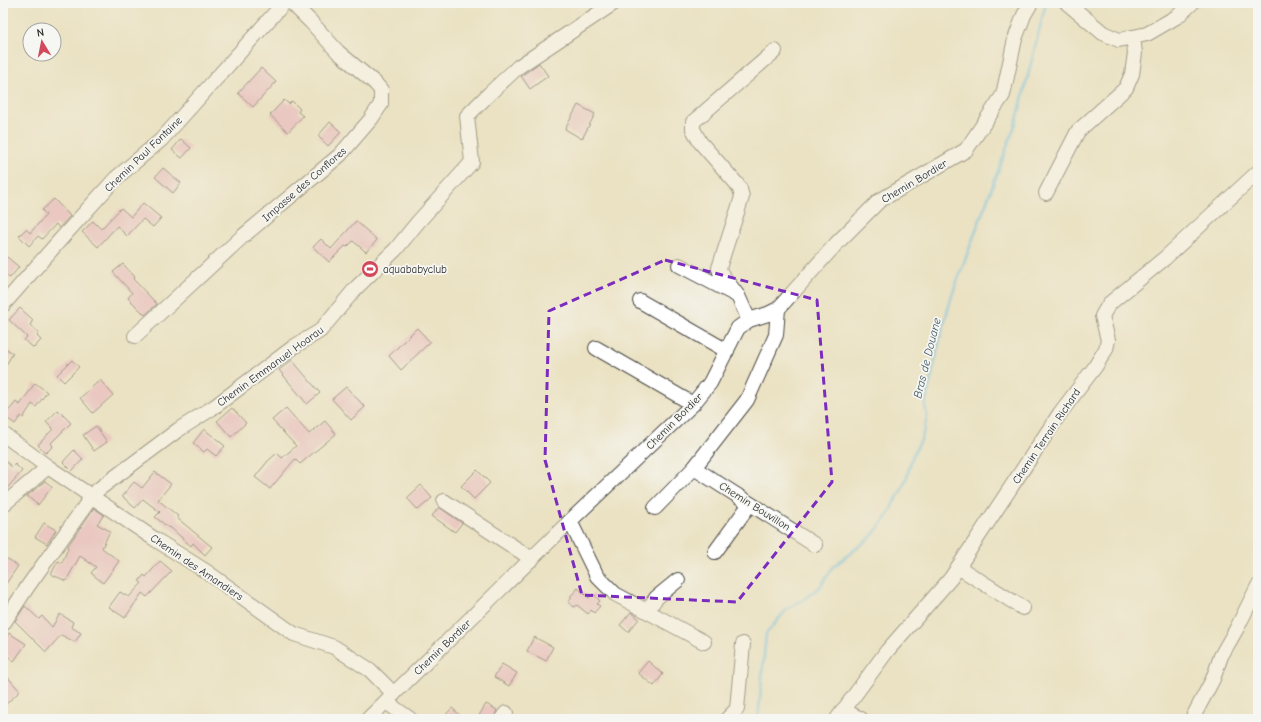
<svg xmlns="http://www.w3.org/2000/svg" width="1261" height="722" font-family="'Comic Neue',sans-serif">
	<rect width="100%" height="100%" fill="#f6f6f2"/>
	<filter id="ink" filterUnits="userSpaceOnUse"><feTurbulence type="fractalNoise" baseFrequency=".025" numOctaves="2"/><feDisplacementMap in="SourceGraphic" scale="8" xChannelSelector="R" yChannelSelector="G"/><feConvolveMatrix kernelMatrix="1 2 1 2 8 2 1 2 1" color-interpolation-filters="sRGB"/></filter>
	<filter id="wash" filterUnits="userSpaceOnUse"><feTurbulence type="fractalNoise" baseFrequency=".012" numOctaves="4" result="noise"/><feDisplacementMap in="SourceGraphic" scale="16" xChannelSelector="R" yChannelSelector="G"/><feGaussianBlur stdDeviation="0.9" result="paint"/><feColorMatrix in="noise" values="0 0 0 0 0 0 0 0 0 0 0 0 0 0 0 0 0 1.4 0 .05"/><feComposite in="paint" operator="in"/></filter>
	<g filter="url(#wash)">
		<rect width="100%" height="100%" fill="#ebe2c3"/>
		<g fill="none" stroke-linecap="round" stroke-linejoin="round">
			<!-- stream -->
			<path stroke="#68bfe5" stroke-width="3" d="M758,719l8,-85 21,-25 16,-9 17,-13 13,-20 39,-31 16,-21 5,-11 7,-11 7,-16 5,-20 9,-17 3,-10 3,-13 -2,-12 15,-67 12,-43 65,-175 29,-117"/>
		</g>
		<g id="blocks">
			<!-- building -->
			<g fill="#e8a9bf">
				<path d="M539,63l9,13 -18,13 -9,-13z"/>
				<path d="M261,68l15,14 -23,25 -15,-14z"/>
				<path d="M284,100l5,4 3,-3 8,8 -2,3 5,4 -15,16 -18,-17z"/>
				<path d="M578,105l17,9 -13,25 -17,-10z"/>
				<path d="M330,122l11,10 -13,14 -10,-10z"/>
				<path d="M181,139l10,9 -9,10 -10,-8z"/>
				<path d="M163,168l18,15 -8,10 -18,-16z"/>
				<path d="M54,199l16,17 -11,12 -3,-4 -14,15 -4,-3 -9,10 -10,-10 7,-7 4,4 16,-18 -4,-5z"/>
				<path d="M143,203l18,15 -8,9 -10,-8 -16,17 -10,-10 -19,21 -16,-15 11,-11 8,8 20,-21 10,9z"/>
				<path d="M356,221l21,19 -11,12 -13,-11 -6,6 -2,-1 -16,16 -16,-15 8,-8 10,10z"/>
				<path d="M7,257l12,10 -9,11 -7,-5v-11z"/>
				<path d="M123,264l12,13 -2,2 24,25 -12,11 -17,-17 4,-5 -19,-21z"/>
				<path d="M20,308l13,12 -3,5 9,8 -2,3 4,4 -7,8 -10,-8 3,-3 -18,-17z"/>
				<path d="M417,328l13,14 -29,28 -12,-14z"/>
				<path d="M3,347l10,6 -10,17z"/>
				<path d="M72,360l7,7 -15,15 -7,-7z"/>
				<path d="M292,360l28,33 -13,11 -28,-34z"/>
				<path d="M100,380l13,15 -20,18 -13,-15z"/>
				<path d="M35,383l12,9 -11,15 -4,-3 -9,14 -2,-2 -6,8 -11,-8 12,-14 4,3z"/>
				<path d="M346,387l19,20 -14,13 -19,-21z"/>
				<path d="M232,408l14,15 -15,14 -14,-16z"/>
				<path d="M286,408l23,26 16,-13 11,13 -36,30 -5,-5 -25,30 -15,-12 13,-16 9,-8 5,5 14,-12 -24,-26z"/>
				<path d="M58,410l13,13 -20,20 2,3 -7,7 -8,-8 15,-16 -7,-7z"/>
				<path d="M96,426l11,16 -13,9 -11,-16z"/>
				<path d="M204,429l21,17 -9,10 -9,-7 -3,3 -11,-9z"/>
				<path d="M74,450l9,9 -11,12 -9,-9z"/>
				<path d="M3,459l9,8 3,-3 7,7 -19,22z"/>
				<path d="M477,470l13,13 -16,16 -13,-13z"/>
				<path d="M155,472l16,12 -13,16 20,16 -1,2 35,29 -7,8 -12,-12 -2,3 -21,-19 -1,1 -14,-11 5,-5 -17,-13 -8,9 -13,-12 12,-14 8,6z"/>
				<path d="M45,481l7,6 -14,18 -11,-9z"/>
				<path d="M421,485l11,13 -14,12 -11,-12z"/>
				<path d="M439,507l23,16 -7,9 -23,-16z"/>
				<path d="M94,508l10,7 -7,9 13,7 -8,17 17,13 -16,22 -12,-10 5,-6 -16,-11 -14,25 -15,-7 7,-13 4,2 6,-15 -1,-1z"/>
				<path d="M44,523l12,7 -9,14 -12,-7z"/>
				<path d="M3,556l15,10 -15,22z"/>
				<path d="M160,561l12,10 -25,26 -5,-4 -17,25 -16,-11 11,-15 9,5 13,-14 -3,-2 5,-6 2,2z"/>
				<path d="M578,588l11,10 4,-4 7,7 -3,3 3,2 -6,7 -3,-3 -3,4 -11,-9 -3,2 -6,-5 4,-4 -2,-1z"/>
				<path d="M25,606l14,13 3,-3 10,11 8,-13 13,8 -2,5 10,6 -6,9 -14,-7 -15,17 -31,-31z"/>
				<path d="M631,612l8,7 -11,13 -8,-7z"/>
				<path d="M9,633l17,11 -12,17 -11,-8v-11z"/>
				<path d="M534,637l19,10 -7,14 -19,-10z"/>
				<path d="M648,661l15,13 -9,12 -16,-13z"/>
				<path d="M502,664l15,9 -8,13 -15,-9z"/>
				<path d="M3,672l17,19 -17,16z"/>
				<path d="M486,704l11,6 -3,8 -1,1h-16z"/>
				<path d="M452,708l12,11h-22z"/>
			</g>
		</g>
	</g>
	<g filter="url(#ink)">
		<use href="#blocks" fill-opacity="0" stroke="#484642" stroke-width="1"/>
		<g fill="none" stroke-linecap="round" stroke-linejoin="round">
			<!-- minor casing -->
			<g stroke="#484642" stroke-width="16">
				<g id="minor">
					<path d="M1067,3l36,30 16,7 28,-6 31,-18 14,-13"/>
					<path d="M1046,193l32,-62 48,-43 6,-14 3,-21 -2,-16"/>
					<path d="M679,265l59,31 11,24"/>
					<path d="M738,296l-18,-24 -1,-4 23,-71 -2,-8 -4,-6 -36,-41 -7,-13v-7l82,-71"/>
					<path d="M640,301l87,50"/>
					<path d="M3,305l57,-65 56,-62 45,-38 123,-137"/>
					<path d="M135,336l107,-99 98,-82 31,-36 10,-15v-14l-6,-7 -37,-31 -27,-30 -19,-19"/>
					<path d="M596,348l97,56"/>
					<path d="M3,434l45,33 105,71 54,34 87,62 40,13 36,23 24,24"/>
					<path d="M694,468l121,77"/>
					<path d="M444,501l88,58"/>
					<path d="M3,505l45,-38"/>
					<path d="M655,508l39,-40 53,-68 29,-65 2,-26"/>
					<path d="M570,521l27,55 18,18 89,48"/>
					<path d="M715,552l35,-48"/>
					<path d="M958,567l65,41"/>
					<path d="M647,611l9,-13 22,-18"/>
					<path d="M3,624l25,-38 67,-94 83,-62 36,-23 81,-61 25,-15 35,-42 41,-40 22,-27 54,-60 -5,-46 23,-23 28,-26 96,-64"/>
					<path d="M386,702l24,17"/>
					<path d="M843,710l18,9"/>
					<path d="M368,719l202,-198 123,-117 17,-21 28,-55 11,-8 19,-6 10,-5 58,-65 43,-43 87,-51 37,-55 12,-56 9,-24 7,-12"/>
					<path d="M502,719l4,-6"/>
					<path d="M727,719l10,-10 6,-65"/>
					<path d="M837,719l50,-68 64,-73 109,-165 35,-46 11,-18 2,-9 -6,-24 7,-12 56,-46 93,-86"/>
					<path d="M1192,719l21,-40 8,-23 16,-28 21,-42"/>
				</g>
			</g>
			<!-- minor -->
			<use href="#minor" stroke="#fff" stroke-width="14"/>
		</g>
	</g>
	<!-- marked area -->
	<path d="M0 0H1261V722H0ZM665,260l152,40 15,182 -95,120 -155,-7 -37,-135 4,-149z" fill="#ebe2c3" fill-opacity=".55" fill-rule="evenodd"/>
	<path fill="none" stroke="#7b2cbf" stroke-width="3" stroke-dasharray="8 5" stroke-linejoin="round" d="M665,260l152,40 15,182 -95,120 -155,-7 -37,-135 4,-149z"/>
	<!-- icons -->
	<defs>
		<g id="stadium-disc" transform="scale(0.9)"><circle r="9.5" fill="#d1495b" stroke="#f6f6f2"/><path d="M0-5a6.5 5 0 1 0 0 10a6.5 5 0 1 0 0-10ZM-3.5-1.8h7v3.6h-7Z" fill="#fff"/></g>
	</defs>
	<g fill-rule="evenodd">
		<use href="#stadium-disc" x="370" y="269"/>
	</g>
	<g text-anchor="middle" stroke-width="3.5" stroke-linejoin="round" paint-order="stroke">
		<!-- street labels -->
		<g font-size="11" fill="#2b2b2b" stroke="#f6f6f2">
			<text transform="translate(143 154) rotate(-44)" y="4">Chemin Paul Fontaine</text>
			<text transform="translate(914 181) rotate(-31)" y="4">Chemin Bordier</text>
			<text transform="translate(304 184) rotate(-41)" y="4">Impasse des Conflores</text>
			<text transform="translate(270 366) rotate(-36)" y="4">Chemin Emmanuel Hoarau</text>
			<text transform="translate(674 421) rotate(-45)" y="4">Chemin Bordier</text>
			<text transform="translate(1046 436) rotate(-56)" y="4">Chemin Terrain Richard</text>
			<text transform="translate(755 506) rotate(32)" y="4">Chemin Bouvillon</text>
			<text transform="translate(197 567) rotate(34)" y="4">Chemin des Amandiers</text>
			<text transform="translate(442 647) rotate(-44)" y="4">Chemin Bordier</text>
		</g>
		<!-- poi labels -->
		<g font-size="11" fill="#2b2b2b" stroke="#f6f6f2" text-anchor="start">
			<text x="383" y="273">aquababyclub</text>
		</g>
		<!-- water labels -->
		<g font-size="12" font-style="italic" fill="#3d5763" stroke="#f6f6f2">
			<text transform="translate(927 358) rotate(-76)" y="4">Bras de Douane</text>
		</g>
	</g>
	<!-- margin -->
	<rect width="1261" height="722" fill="none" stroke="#f6f6f2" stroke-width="16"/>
	<!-- north arrow -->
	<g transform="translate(42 42) rotate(350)"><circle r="19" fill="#f6f6f2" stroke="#a5a5a2"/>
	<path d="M0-3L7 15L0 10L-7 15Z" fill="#d1495b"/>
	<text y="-6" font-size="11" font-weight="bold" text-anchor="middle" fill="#2b2b2b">N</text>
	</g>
</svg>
